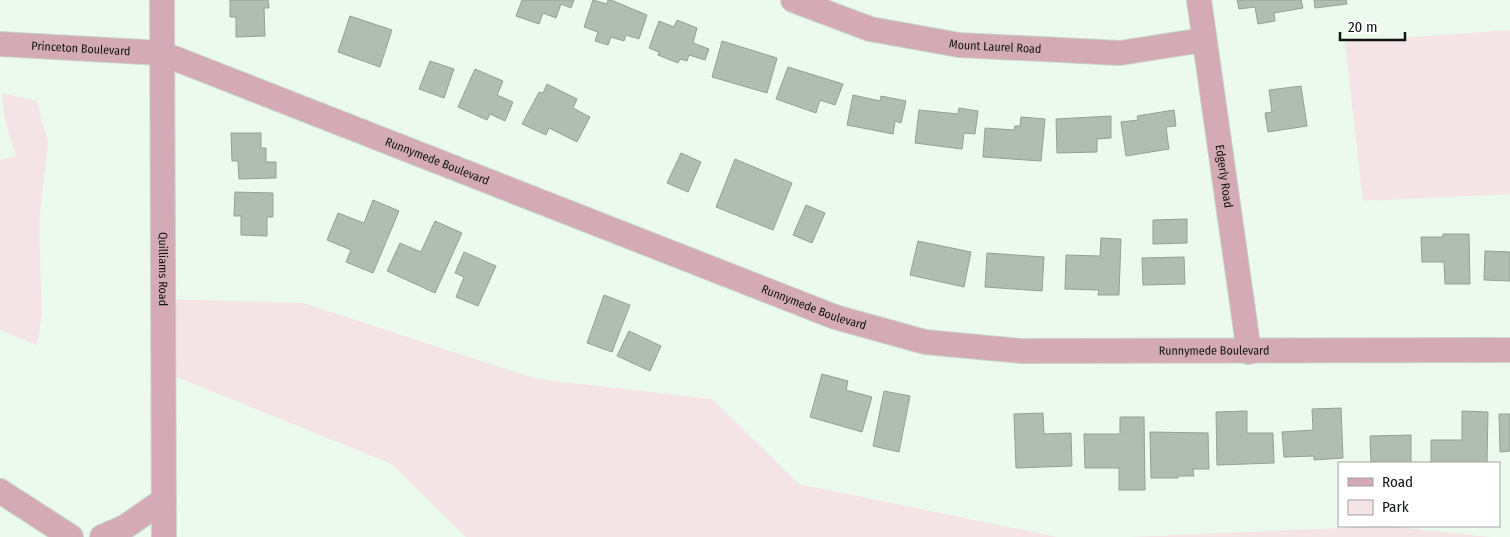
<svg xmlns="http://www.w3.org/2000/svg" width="1510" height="537" font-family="'Fira Sans Condensed',sans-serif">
	<rect width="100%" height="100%" fill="#ecfaed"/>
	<!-- green -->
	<g fill="#f4e3e7">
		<path d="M1510,30v164l-147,7 -18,-159z"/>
		<path d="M2,93l35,8 11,41 -9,80 3,92 -5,31 -37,-15v-170l16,-4 -12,-40z"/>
		<path d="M163,299l140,4 234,76 175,20 87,85 258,53h-591l-74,-73 -228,-92z"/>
		<path d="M1388,526l102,11h-361z"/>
	</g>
	<!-- building -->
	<g fill="#b0beb1" stroke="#93a195">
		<path d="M230,0h38l1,8h-5l1,28 -29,1v-20h-6z"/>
		<path d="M522,0h52l-3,8 -10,-4 -5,14 -13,-5 -4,11 -23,-8z"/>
		<path d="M593,0l14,4 1,-4h3l36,15 -8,24 -13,-4 -2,6 -13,-4 -3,8 -13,-4 3,-9 -14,-5z"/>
		<path d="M1237,0h64l2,8 -29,5 1,8 -17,3 -3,-17 -16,2z"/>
		<path d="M1314,0h32l1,4 -32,4z"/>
		<path d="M350,16l42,14 -12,37 -42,-15z"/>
		<path d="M677,20l20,8 -4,15 16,6 -4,11 -16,-5 -2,6 -7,-2 -2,4 -20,-8 1,-3 -10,-4 10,-27 15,6z"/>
		<path d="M722,41l55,17 -10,35 -55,-16z"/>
		<path d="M430,61l24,8 -10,29 -25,-9z"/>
		<path d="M788,67l55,17 -8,21 -15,-5 -4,13 -40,-14z"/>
		<path d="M475,69l28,12 -6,14 16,7 -8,19 -15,-7 -3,6 -29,-13z"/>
		<path d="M547,84l30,15 -4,9 17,9 -13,25 -28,-14 -3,7 -24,-11 17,-32 4,1z"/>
		<path d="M1301,86l6,40 -39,6 -3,-19 7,-1 -3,-22z"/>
		<path d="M853,95l27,6 1,-5 25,5 -5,22 -6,-2 -2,13 -46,-9z"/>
		<path d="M959,108l19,3 -3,23 -11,-1 -2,16 -47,-6 4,-33 39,4z"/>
		<path d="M1174,110l2,16 -10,1 3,22 -43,7 -5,-34 17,-2 -1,-4z"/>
		<path d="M1111,116v22l-14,1v13l-40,1 -1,-34z"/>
		<path d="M1021,117l24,2 -4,42 -58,-4 2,-29 29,2 1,-4h5z"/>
		<path d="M231,133h30v15h5v14h10v16l-37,1 -1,-18h-6z"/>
		<path d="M681,153l20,9 -13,30 -21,-9z"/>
		<path d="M735,159l57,24 -19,47 -57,-23z"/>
		<path d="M235,192l38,1v24h-6v19l-26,-1v-19h-7z"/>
		<path d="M373,200l26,11 -26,62 -27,-11 5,-12 -24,-10 11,-27 26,10z"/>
		<path d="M806,205l19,8 -13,30 -19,-8z"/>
		<path d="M1187,219v24l-34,1v-24z"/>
		<path d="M435,221l27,12 -27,60 -48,-22 13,-28 21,9z"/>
		<path d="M1443,234h26l1,50h-25l-1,-22h-22l-1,-25h22z"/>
		<path d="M1101,238l20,1 -2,56h-21l1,-5 -34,-1 1,-34 34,1z"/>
		<path d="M918,241l53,11 -7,35 -54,-12z"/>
		<path d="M1485,251l25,1v29l-26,-1z"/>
		<path d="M464,252l32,14 -18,40 -22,-9 8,-20 -9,-4z"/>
		<path d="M987,253l57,4 -2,34 -57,-4z"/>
		<path d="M1184,257l1,27 -42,1 -1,-27z"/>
		<path d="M604,295l26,10 -18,47 -25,-9z"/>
		<path d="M629,331l32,15 -11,25 -33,-15z"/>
		<path d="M822,374l26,7 -2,9 26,7 -10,35 -52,-15z"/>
		<path d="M884,391l26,5 -11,56 -26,-6z"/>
		<path d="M1341,408l2,50 -29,2v-4l-30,1 -2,-25 31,-2 -1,-21z"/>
		<path d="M1247,411v22h26l1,30 -57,2 -1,-53z"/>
		<path d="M1462,411l26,1 -1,51h-56v-23h31z"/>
		<path d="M1043,413l1,21 27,-1 1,33 -56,2 -2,-54z"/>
		<path d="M1499,414h11v37l-10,1z"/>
		<path d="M1120,417h24l1,73h-26v-22h-34l-1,-34h36z"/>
		<path d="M1150,432l58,1 1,36h-16l1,7h-16v2h-27z"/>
		<path d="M1411,435v28h-40l-1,-27z"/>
	</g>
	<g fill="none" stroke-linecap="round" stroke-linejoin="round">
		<!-- minor casing -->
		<g stroke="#c9d5ca" stroke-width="26">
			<g id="minor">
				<path id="s1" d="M162,0l2,537"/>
				<path id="s2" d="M793,0l77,29 89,16 161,8 83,-13"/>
				<path id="s3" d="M1199,0l50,352"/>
				<path id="s4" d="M0,44l161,9 674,264 90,25 96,9 489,-1"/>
				<path d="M0,491l71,46"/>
				<path d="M102,537l23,-10 39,-27"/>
			</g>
		</g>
		<!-- minor -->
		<use href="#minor" stroke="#d4aab6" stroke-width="24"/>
	</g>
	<g text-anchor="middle" stroke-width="4" stroke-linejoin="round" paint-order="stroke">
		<!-- street labels -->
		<g font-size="12" fill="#101511" stroke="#fff">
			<text dy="4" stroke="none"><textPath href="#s2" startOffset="209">Mount Laurel Road</textPath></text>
			<text dy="4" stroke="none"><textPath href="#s4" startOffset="81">Princeton Boulevard</textPath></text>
			<text dy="4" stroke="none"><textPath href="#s4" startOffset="458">Runnymede Boulevard</textPath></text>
			<text dy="4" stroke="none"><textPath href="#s3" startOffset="178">Edgerly Road</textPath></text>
			<text dy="4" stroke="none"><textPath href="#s1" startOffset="269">Quilliams Road</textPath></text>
			<text dy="4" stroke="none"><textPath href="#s4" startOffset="862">Runnymede Boulevard</textPath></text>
			<text dy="4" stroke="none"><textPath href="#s4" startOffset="1268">Runnymede Boulevard</textPath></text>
		</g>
	</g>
	<!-- legend -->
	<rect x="1338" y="462" width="162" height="65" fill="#ffffff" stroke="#9fa1a0"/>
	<rect x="1348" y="478" width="25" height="8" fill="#d4aab6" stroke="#9fa1a0"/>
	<text x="1382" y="487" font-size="15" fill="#101511">Road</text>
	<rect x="1348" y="500" width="25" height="15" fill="#f4e3e7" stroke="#9fa1a0"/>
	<text x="1382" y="512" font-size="15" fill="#101511">Park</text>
	<!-- scale -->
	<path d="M1340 32v8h65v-8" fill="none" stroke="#101511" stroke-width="2.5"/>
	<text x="1348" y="32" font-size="15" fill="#101511" stroke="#ffffff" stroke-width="4" paint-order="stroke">20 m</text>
</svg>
